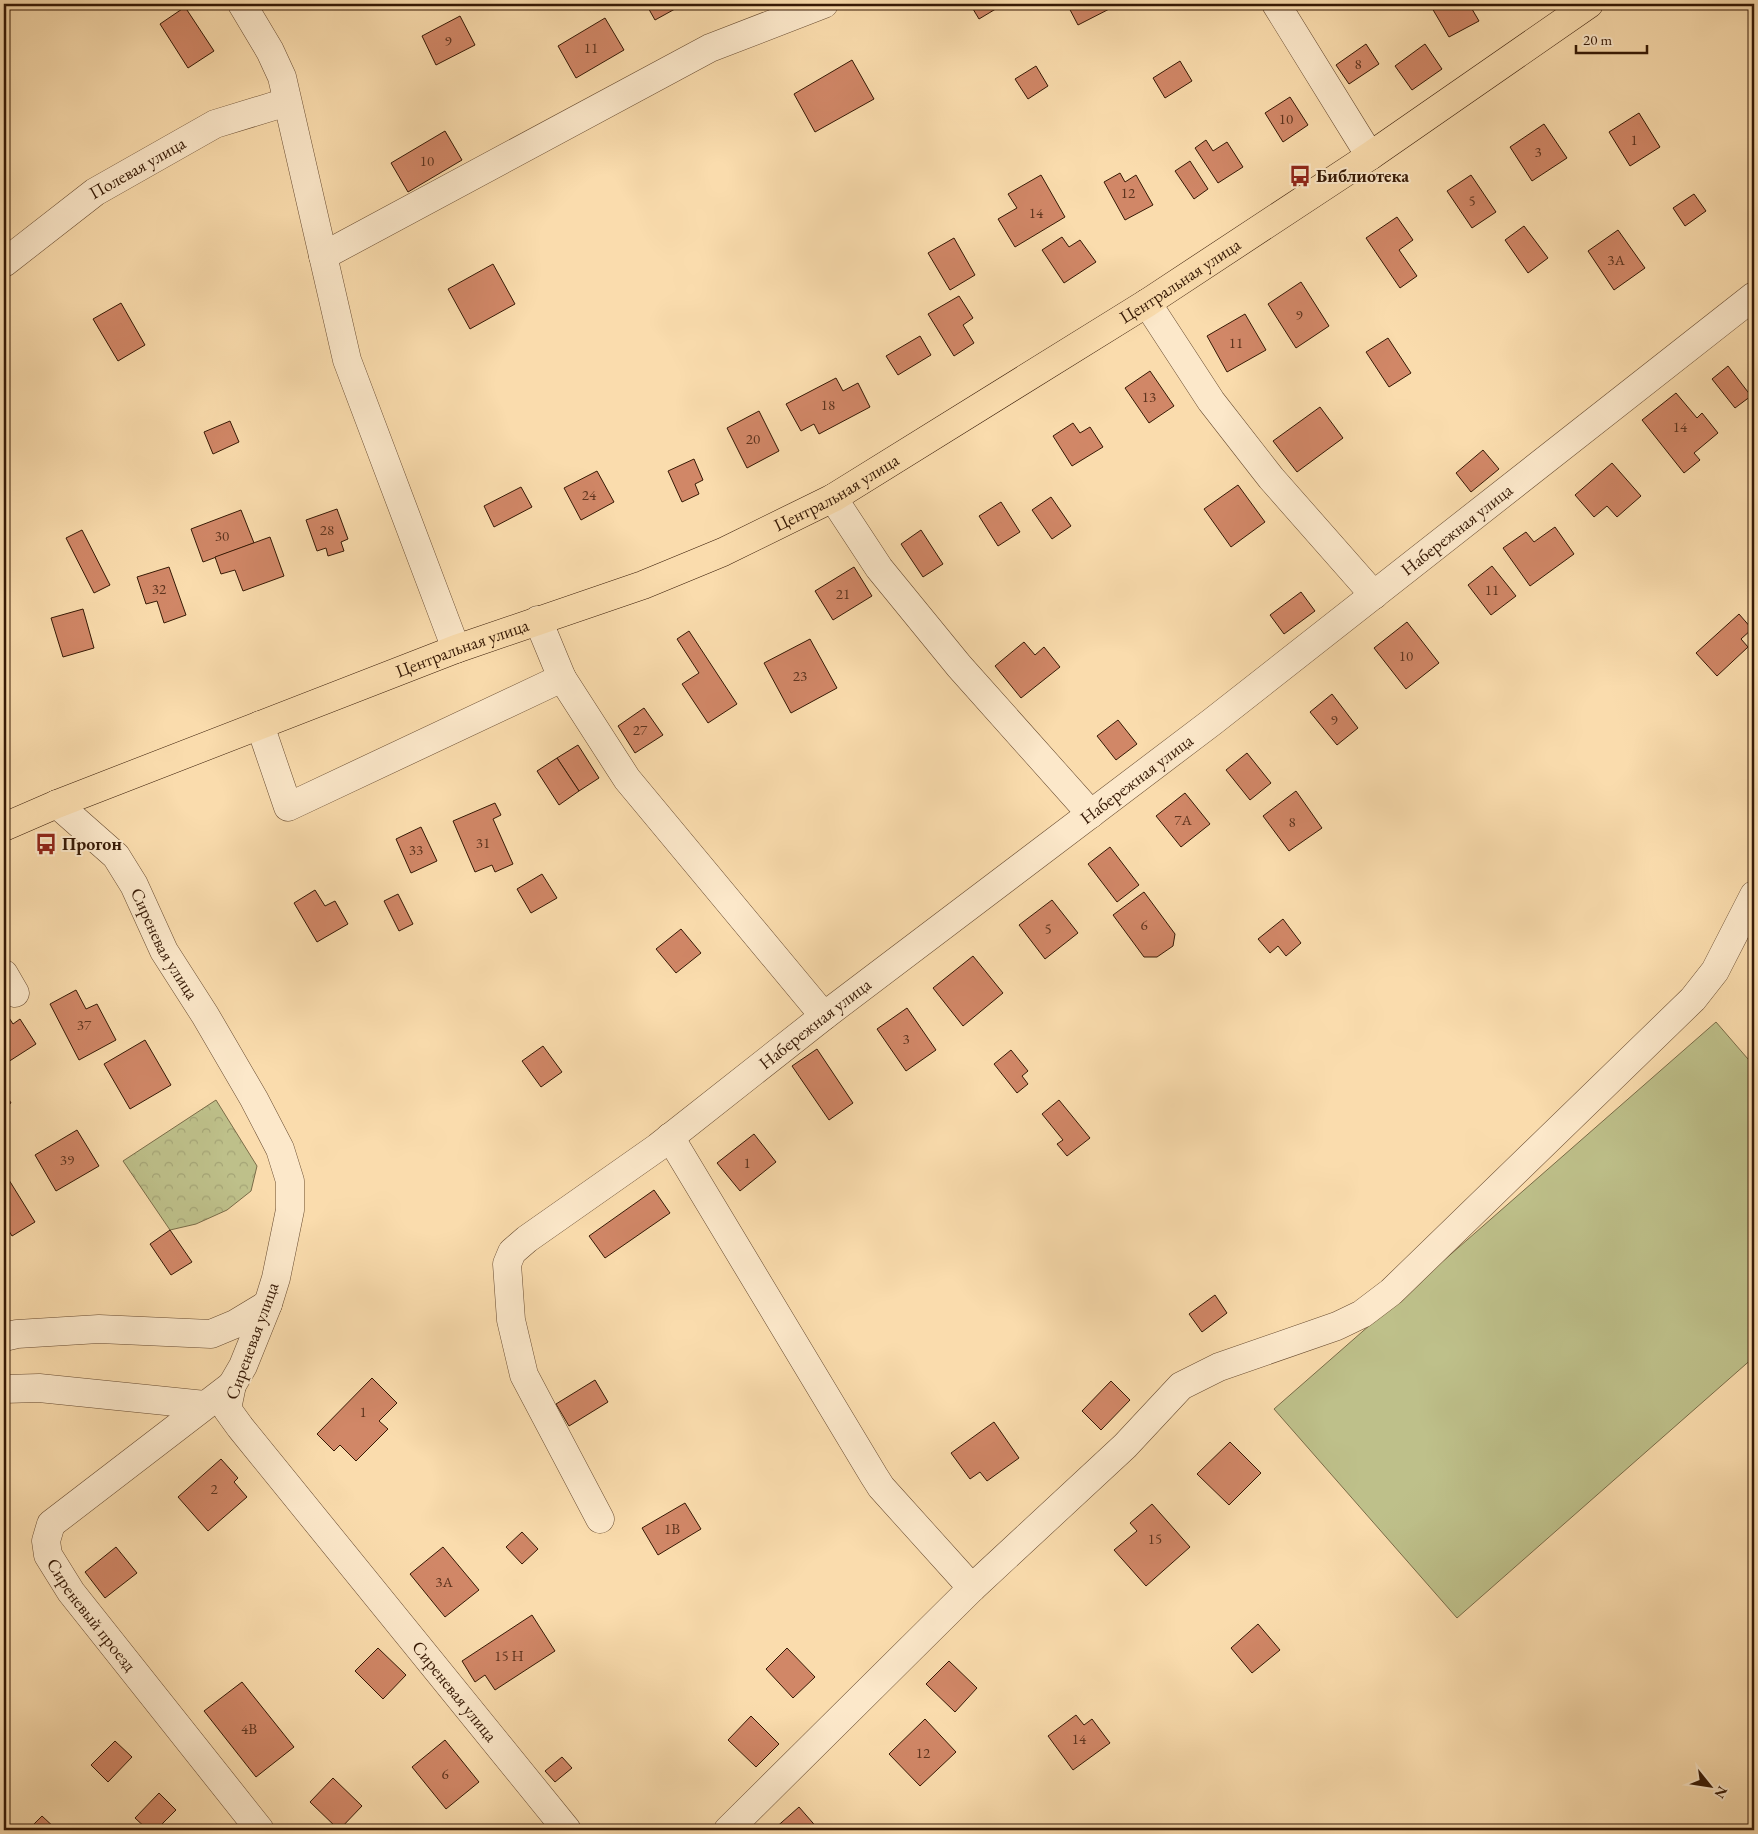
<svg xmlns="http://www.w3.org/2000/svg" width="1758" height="1834" font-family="'EB Garamond',serif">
	<defs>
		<pattern id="forest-crowns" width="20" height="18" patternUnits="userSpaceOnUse" patternTransform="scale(1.25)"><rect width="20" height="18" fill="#bec08a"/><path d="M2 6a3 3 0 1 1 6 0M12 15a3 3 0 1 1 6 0" fill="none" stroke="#a4a476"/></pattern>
	</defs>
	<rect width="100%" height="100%" fill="#fadcad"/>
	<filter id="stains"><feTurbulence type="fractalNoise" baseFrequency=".004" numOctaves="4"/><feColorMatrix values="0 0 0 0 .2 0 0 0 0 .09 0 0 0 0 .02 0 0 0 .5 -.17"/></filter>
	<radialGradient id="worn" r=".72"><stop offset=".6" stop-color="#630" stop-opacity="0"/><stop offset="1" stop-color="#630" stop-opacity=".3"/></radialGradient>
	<!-- forest -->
	<path fill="url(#forest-crowns)" stroke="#7a6c48" d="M216,1100l41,66 -6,25 -24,19 -31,14 -26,6 -47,-69z"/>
	<!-- garden -->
	<path fill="#bec08a" stroke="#7a6c48" d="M1716,1022l38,44v291l-297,261 -183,-209z"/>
	<!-- building -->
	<g fill="#d18767" stroke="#361905">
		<path d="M21,4h11l-8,5z"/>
		<path d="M646,4h38l-29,16z"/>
		<path d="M970,4h34l-25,15z"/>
		<path d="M1067,4h52l-41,21z"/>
		<path d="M1439,4h30l10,17 -30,16 -17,-29z"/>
		<path d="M185,7l29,44 -26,17 -28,-44z"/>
		<path d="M460,16l15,29 -39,20 -14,-29z"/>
		<path d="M605,18l19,32 -48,28 -18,-32z"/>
		<path d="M1366,44l13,20 -30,20 -13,-19z"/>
		<path d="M1425,44l17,25 -30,21 -17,-24z"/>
		<path d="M852,60l22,39 -59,33 -21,-38z"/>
		<path d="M1180,61l12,20 -27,17 -12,-20z"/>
		<path d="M1036,66l12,20 -20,13 -13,-20z"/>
		<path d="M1290,97l18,28 -25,17 -18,-29z"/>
		<path d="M1639,113l21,34 -30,19 -21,-34z"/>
		<path d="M1544,124l23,34 -35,23 -22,-34z"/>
		<path d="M445,131l17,29 -54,32 -17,-29z"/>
		<path d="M1206,140l7,11 14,-9 16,25 -25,16 -23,-35z"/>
		<path d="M1190,161l18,28 -14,10 -19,-28z"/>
		<path d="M1120,173l5,9 11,-7 17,30 -28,15 -21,-38z"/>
		<path d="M1041,175l24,42 -50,30 -17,-28 19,-11 -9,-14z"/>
		<path d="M1471,175l25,37 -24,16 -25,-37z"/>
		<path d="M1694,194l12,17 -21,15 -12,-18z"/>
		<path d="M1397,217l16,23 -14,10 18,26 -17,12 -34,-50z"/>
		<path d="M1524,226l24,32 -20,15 -23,-33z"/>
		<path d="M1618,230l27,38 -31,22 -26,-39z"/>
		<path d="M1062,237l7,10 11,-7 16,22 -32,21 -22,-33z"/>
		<path d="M954,238l21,37 -25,15 -22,-37z"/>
		<path d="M493,264l22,40 -45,25 -22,-40z"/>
		<path d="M1301,282l28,44 -33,22 -28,-44z"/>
		<path d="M959,296l14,22 -10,7 11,18 -20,13 -26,-42z"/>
		<path d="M121,303l24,42 -27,16 -25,-42z"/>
		<path d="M1245,314l21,36 -39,22 -20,-36z"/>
		<path d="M920,336l11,19 -33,20 -12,-19z"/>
		<path d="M1388,338l23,35 -22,14 -23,-35z"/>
		<path d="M1728,366l23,30 -16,12 -23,-29z"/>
		<path d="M1150,371l24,35 -25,17 -24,-35z"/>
		<path d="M836,378l7,13 15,-8 12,24 -51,27 -5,-10 -13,7 -15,-27z"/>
		<path d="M1676,393l21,25 5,-5 16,20 -24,20 6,7 -16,13 -42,-53z"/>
		<path d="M1320,407l23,31 -46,34 -24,-31z"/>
		<path d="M759,411l20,40 -32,17 -20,-40z"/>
		<path d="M230,421l9,21 -26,12 -9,-22z"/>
		<path d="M1073,423l7,10 10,-6 13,20 -31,19 -19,-30z"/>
		<path d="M1483,450l16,19 -28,23 -15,-19z"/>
		<path d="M694,459l9,21 -8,4 4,10 -17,8 -14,-31z"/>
		<path d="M1612,463l29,33 -24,21 -10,-11 -13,11 -19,-22z"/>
		<path d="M597,471l17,31 -33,18 -17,-32z"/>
		<path d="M1238,485l27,37 -34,25 -27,-38z"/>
		<path d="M521,487l11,20 -38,20 -10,-21z"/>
		<path d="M1051,497l20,29 -19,13 -20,-29z"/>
		<path d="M1001,502l19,30 -22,14 -19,-30z"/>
		<path d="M337,509l11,30 -7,3 3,9 -16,5 -2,-8 -9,3 -11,-31z"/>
		<path d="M241,510l13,33 -51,19 -12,-33z"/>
		<path d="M1555,527l19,27 -44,32 -27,-38 23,-16 8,10z"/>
		<path d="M82,530l28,55 -16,8 -28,-55z"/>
		<path d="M921,530l22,34 -20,13 -22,-33z"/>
		<path d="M270,537l14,39 -41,15 -8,-21 -14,4 -6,-17z"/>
		<path d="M1492,566l24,30 -25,19 -23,-30z"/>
		<path d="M169,567l17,48 -22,8 -7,-22 -11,3 -9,-27z"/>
		<path d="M854,567l18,29 -39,24 -18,-29z"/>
		<path d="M1301,592l14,19 -31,23 -14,-19z"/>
		<path d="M83,609l11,39 -31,9 -12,-39z"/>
		<path d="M1739,614l13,15 -11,10 7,8 -31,29 -21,-23z"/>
		<path d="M1407,622l32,41 -33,26 -32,-41z"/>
		<path d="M689,631l48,73 -29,19 -26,-39 17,-11 -22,-34z"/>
		<path d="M810,639l27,49 -46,25 -27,-50z"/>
		<path d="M1024,642l11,13 9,-8 16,20 -39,31 -26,-32z"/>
		<path d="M1332,694l26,34 -21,17 -27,-33z"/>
		<path d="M644,708l19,27 -28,18 -17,-27z"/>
		<path d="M1118,720l19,24 -21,16 -19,-24z"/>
		<path d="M578,745l21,33 -20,13 -22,-33z"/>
		<path d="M1247,753l24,30 -21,17 -24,-30z"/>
		<path d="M557,758l22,33 -20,14 -22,-34z"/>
		<path d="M1296,791l26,37 -33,23 -26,-35z"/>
		<path d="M1185,793l25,31 -29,23 -25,-31z"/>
		<path d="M495,803l6,12 -8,4 20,45 -18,8 -3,-7 -17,7 -22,-51z"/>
		<path d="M421,827l16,34 -26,12 -15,-34z"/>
		<path d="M1110,847l29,38 -22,17 -29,-38z"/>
		<path d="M542,874l15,24 -26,15 -14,-24z"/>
		<path d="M315,890l10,16 10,-5 13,23 -31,18 -23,-39z"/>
		<path d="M1144,892l31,42 -2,12 -16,11h-13l-31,-42z"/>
		<path d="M398,894l15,30 -14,7 -15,-30z"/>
		<path d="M1052,900l26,33 -33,26 -26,-34z"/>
		<path d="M1283,919l18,24 -15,13 -8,-10 -8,7 -12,-14z"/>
		<path d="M681,929l20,24 -25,20 -20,-24z"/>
		<path d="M973,956l30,37 -40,33 -30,-38z"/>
		<path d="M76,990l10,19 11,-5 19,36 -37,20 -29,-56z"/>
		<path d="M907,1008l29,42 -30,21 -29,-42z"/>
		<path d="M4,1010l9,14 7,-5 16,25 -28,18 -4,-7z"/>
		<path d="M145,1040l26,45 -41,24 -26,-45z"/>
		<path d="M543,1046l19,26 -21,15 -19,-26z"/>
		<path d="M817,1049l36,54 -24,17 -37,-54z"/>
		<path d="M1011,1050l17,21 -6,5 6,8 -11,9 -23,-29z"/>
		<path d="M4,1091l7,12 -7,4z"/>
		<path d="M1059,1100l31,38 -23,18 -10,-12 6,-4 -21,-26z"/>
		<path d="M77,1130l22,36 -43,25 -21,-36z"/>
		<path d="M754,1134l22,28 -36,29 -23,-28z"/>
		<path d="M9,1180l26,42 -23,14 -8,-13v-39z"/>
		<path d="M654,1190l16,23 -65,45 -16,-22z"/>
		<path d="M170,1230l22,32 -21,13 -21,-31z"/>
		<path d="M1215,1295l12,18 -25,19 -13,-18z"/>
		<path d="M372,1378l25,25 -18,18 9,8 -32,32 -16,-16 -6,6 -17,-17z"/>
		<path d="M595,1380l13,22 -39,24 -13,-22z"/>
		<path d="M1111,1381l19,19 -29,30 -19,-19z"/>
		<path d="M994,1422l25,36 -32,23 -7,-9 -10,7 -19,-26z"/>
		<path d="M1230,1442l31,31 -32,32 -32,-31z"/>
		<path d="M221,1459l17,19 -4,4 13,15 -39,34 -30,-34z"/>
		<path d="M685,1503l16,26 -43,26 -16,-27z"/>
		<path d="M1152,1504l38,43 -44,39 -32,-36 23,-19 -7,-8z"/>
		<path d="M522,1532l16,17 -16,15 -16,-17z"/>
		<path d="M116,1547l21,26 -32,25 -20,-26z"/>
		<path d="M443,1547l36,43 -34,27 -35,-43z"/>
		<path d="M532,1615l23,36 -60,39 -10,-15 -10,7 -13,-21z"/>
		<path d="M1258,1624l22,26 -28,23 -21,-25z"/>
		<path d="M378,1648l28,27 -23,24 -28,-28z"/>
		<path d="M787,1648l28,29 -22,21 -27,-29z"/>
		<path d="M949,1661l28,27 -22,24 -29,-28z"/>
		<path d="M242,1682l52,65 -38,30 -52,-66z"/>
		<path d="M1076,1715l8,10 8,-6 18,24 -37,27 -25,-34z"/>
		<path d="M751,1716l28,28 -23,23 -28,-27z"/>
		<path d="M925,1719l31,33 -36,34 -31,-32z"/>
		<path d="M445,1740l34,42 -33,27 -34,-42z"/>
		<path d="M115,1741l17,16 -24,25 -17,-17z"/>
		<path d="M562,1757l10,11 -17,14 -10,-11z"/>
		<path d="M333,1778l29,28 -23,24 -29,-28z"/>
		<path d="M159,1793l17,17 -20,20h-8l-13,-12z"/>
		<path d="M799,1807l20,23h-46z"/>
		<path d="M42,1816l15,14h-29z"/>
	</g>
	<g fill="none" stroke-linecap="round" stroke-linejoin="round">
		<!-- minor casing -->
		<g stroke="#674a2f" stroke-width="29">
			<g id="minor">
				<path d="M242,4l28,47 12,26 65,283 109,289"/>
				<path d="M1276,4l94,152"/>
				<path d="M323,256l387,-208 114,-44"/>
				<path id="s1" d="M4,263l91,-71 120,-68 72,-22"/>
				<path d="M1147,303l64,98 60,77 103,117"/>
				<path d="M833,498l46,70 80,98 132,148"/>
				<path d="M538,620l24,58 65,101 197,237"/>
				<path d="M260,725l28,82 274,-129"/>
				<path id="s2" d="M57,804l59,52 18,29 30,66 41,64 49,84 26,50 10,32v29l-14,68 -8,26 -25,62 -11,19 -5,24 13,18 327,403"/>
				<path d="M4,974l11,19"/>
				<path d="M670,1137l204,339 7,11 91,101"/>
				<path d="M4,1337l13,-3 82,-5 112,5 24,-10 33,-20"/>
				<path id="s3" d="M232,1385l-181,139 -5,17 2,14 23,37 189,238"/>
				<path d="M4,1389l35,-1 166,17"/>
				<path id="s4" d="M600,1519l-76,-144 -13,-55 -4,-56 5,-12 15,-13 131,-92 166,-131 388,-294 542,-426"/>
				<path d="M728,1830l244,-242 153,-142 56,-60 38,-19 118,-41 25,-12 29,-22 302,-293 22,-28 39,-76"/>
			</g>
		</g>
		<!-- major casing -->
		<g stroke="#361905" stroke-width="29">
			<g id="major">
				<path id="s5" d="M4,827l53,-23 399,-155 187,-64 80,-33 110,-54 314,-195 223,-147 219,-152"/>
			</g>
		</g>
		<!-- minor -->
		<use href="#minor" stroke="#fce8ca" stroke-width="28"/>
		<!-- major -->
		<use href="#major" stroke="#fadcad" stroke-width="28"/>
	</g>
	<!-- icons -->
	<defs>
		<g id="bus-bare" transform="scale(1.725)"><path d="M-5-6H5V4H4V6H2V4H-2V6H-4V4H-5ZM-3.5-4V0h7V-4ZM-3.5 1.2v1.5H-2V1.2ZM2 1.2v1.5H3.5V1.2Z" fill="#8f2418" stroke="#fce8ca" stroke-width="2.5" paint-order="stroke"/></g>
	</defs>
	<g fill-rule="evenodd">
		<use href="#bus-bare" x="1300" y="176"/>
		<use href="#bus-bare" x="46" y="844"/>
	</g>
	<g text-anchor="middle" stroke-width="4" stroke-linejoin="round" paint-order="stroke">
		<!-- number labels -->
		<g font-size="15" fill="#5d341e">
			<text x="448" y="46">9</text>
			<text x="591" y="53">11</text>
			<text x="1358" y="69">8</text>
			<text x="1286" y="124">10</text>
			<text x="1634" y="145">1</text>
			<text x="1538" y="157">3</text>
			<text x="427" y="166">10</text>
			<text x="1128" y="198">12</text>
			<text x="1472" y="206">5</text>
			<text x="1036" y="218">14</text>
			<text x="1616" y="265">3А</text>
			<text x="1299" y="320">9</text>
			<text x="1236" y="348">11</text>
			<text x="1149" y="402">13</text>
			<text x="828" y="410">18</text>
			<text x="1680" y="432">14</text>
			<text x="753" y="444">20</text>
			<text x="589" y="500">24</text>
			<text x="327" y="535">28</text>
			<text x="222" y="541">30</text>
			<text x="159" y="594">32</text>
			<text x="1492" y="595">11</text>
			<text x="843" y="599">21</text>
			<text x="1406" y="661">10</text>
			<text x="800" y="681">23</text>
			<text x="1334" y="725">9</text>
			<text x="640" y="735">27</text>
			<text x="1183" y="825">7А</text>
			<text x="1292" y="827">8</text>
			<text x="483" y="848">31</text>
			<text x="416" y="855">33</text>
			<text x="1144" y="930">6</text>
			<text x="1048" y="934">5</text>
			<text x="84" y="1030">37</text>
			<text x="906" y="1044">3</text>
			<text x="67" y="1165">39</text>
			<text x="747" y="1168">1</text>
			<text x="363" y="1417">1</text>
			<text x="214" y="1494">2</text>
			<text x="672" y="1534">1В</text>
			<text x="1155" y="1544">15</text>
			<text x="444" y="1587">3А</text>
			<text x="509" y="1661">15 Н</text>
			<text x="249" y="1734">4В</text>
			<text x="1079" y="1744">14</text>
			<text x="923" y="1758">12</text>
			<text x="445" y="1779">6</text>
		</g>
		<!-- street labels -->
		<g font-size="18" fill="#361905" stroke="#fce8ca">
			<text dy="6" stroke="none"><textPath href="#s1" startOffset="164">Полевая улица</textPath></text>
			<text dy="6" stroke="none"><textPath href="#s5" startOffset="1302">Центральная улица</textPath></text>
			<text dy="6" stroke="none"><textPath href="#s5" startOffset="898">Центральная улица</textPath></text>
			<text dy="6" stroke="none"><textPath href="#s4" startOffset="1478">Набережная улица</textPath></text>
			<text dy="6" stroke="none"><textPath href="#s5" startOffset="492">Центральная улица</textPath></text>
			<text dy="6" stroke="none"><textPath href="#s4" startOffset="1072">Набережная улица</textPath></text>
			<text dy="6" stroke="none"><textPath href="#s2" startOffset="179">Сиреневая улица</textPath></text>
			<text dy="6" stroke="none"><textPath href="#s4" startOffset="668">Набережная улица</textPath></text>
			<text transform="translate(252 1341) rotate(-70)" y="6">Сиреневая улица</text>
			<text dy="6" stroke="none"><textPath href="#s3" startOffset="334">Сиреневый проезд</textPath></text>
			<text dy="6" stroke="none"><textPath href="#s2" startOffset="1050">Сиреневая улица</textPath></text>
		</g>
		<!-- poi labels -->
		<g font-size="18" font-weight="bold" fill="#361905" stroke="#fce8ca" text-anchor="start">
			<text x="1316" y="182">Библиотека</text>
			<text x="62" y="850">Прогон</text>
		</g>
	</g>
	<!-- margin -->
	<rect width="1758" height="1834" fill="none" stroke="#fadcad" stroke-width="20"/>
	<rect x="5" y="5" width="1748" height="1824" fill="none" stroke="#361905" stroke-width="2.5"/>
	<rect x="10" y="10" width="1738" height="1814" fill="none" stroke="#361905"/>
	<!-- north arrow -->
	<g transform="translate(1710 1786) rotate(120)" stroke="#fce8ca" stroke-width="4" paint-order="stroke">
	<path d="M0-4L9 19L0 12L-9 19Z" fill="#361905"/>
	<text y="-8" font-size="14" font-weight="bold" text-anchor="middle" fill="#361905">N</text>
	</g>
	<!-- scale -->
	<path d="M1576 45v8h71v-8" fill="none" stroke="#361905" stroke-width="2.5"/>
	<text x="1583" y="45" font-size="15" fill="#361905" stroke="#fce8ca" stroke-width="4" paint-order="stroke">20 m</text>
	<rect width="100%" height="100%" filter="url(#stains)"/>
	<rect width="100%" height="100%" fill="url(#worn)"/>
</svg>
